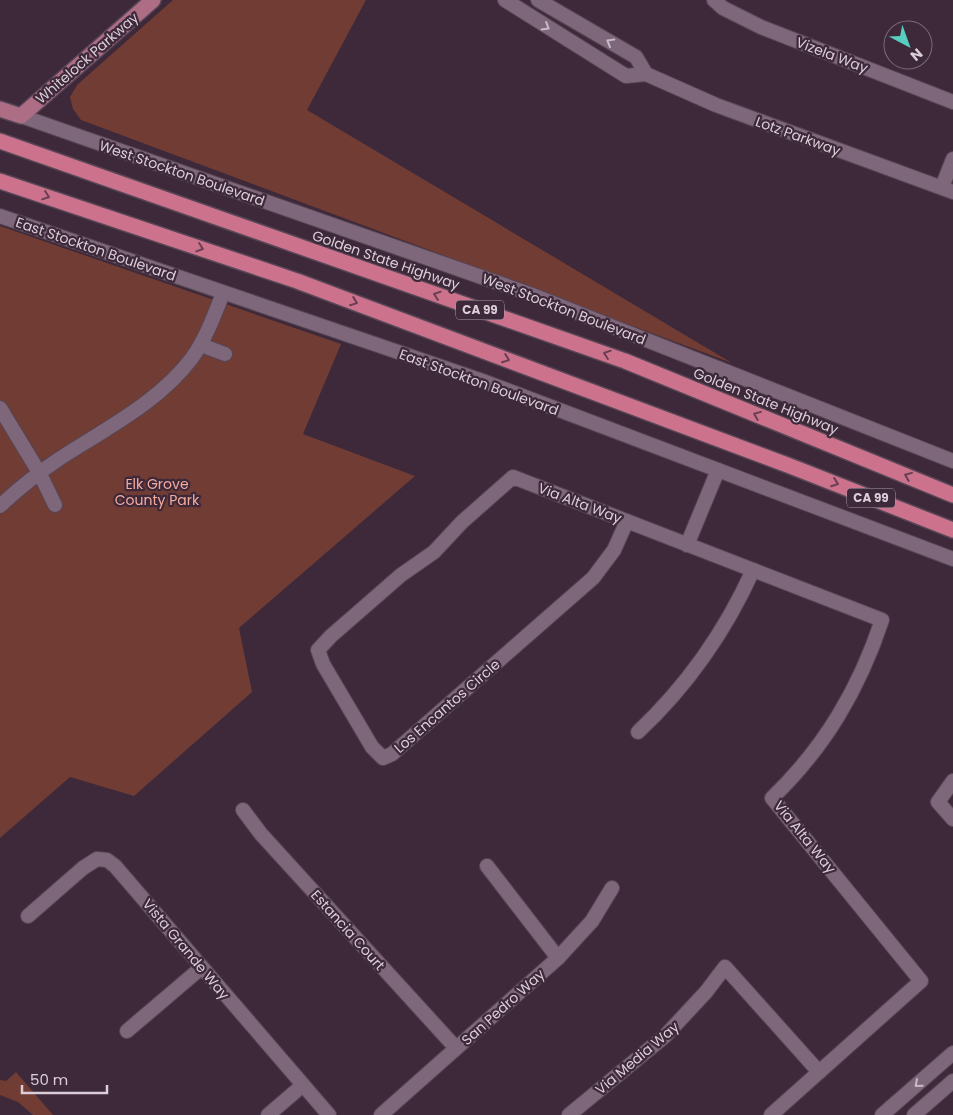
<svg xmlns="http://www.w3.org/2000/svg" width="953" height="1115" font-family="Poppins,sans-serif">
	<rect width="100%" height="100%" fill="#3d293a"/>
	<!-- green -->
	<g fill="#713c33">
		<path d="M173,0h193l-59,110 425,253 -651,-243 -8,-11 -3,-12 7,-12z"/>
		<path d="M0,226l341,118 -38,90 112,42 -176,152 13,64 -118,104 -64,-19 -70,61z"/>
		<path d="M16,1072l37,43h-20l-15,-13 -18,-7v-15l6,1z"/>
	</g>
	<g fill="none" stroke-linecap="round" stroke-linejoin="round">
		<!-- minor casing -->
		<g stroke="#574655" stroke-width="16">
			<g id="minor">
				<path d="M505,0l121,76 20,-2 70,31 237,87"/>
				<path d="M538,0l98,57 10,17"/>
				<path d="M714,0l9,8 38,19 192,75"/>
				<path d="M21,116l509,178 423,167"/>
				<path d="M942,187l11,-28"/>
				<path d="M0,216l480,164 473,179"/>
				<path d="M201,345l24,9"/>
				<path d="M0,408l40,66 15,31"/>
				<path d="M0,506c18,-17 38,-33 59,-47 46,-30 99,-56 133,-101 14,-20 22,-42 31,-65"/>
				<path d="M627,521l-13,29 -21,28 -201,176 -9,4 -11,-11 -49,-83 -5,-14 13,-14 70,-61 33,-23 28,-30 51,-45 369,143c-23,69 -57,127 -110,178l149,183 -150,134"/>
				<path d="M687,545l31,-75"/>
				<path d="M638,732c50,-47 87,-100 115,-162"/>
				<path d="M953,781l-15,21 15,17"/>
				<path d="M243,810l18,24 195,214"/>
				<path d="M487,866l71,92"/>
				<path d="M28,916l55,-48 14,-9 10,1 8,6 214,249"/>
				<path d="M127,1031l74,-63"/>
				<path d="M268,1115l35,-30"/>
				<path d="M381,1115l177,-157 34,-37 20,-33"/>
				<path d="M569,1115l96,-79 41,-44 19,-25 94,105"/>
				<path d="M882,1115l71,-62"/>
				<path d="M914,1115l39,-34"/>
			</g>
		</g>
		<!-- major casing -->
		<g stroke="#574655" stroke-width="18">
			<path id="major" d="M0,109l21,7 132,-116"/>
		</g>
		<!-- highway casing -->
		<g stroke="#574655" stroke-width="18">
			<g id="highway">
				<path d="M0,141l625,220 328,134"/>
				<path d="M0,181l297,100 493,185 163,64"/>
			</g>
		</g>
		<!-- minor -->
		<use href="#minor" stroke="#7e677a" stroke-width="14"/>
		<!-- major -->
		<use href="#major" stroke="#ad6e85" stroke-width="15"/>
		<!-- highway -->
		<use href="#highway" stroke="#cd728d" stroke-width="15"/>
	</g>
	<!-- one-way arrows -->
	<defs><path id="oneway-chevron" d="M-2-3.5L2.5 0L-2 3.5" fill="none" stroke-width="1.6" stroke-linecap="round" stroke-linejoin="round" transform="scale(1.25)"/></defs>
	<g stroke="#c8b9c6">
		<use href="#oneway-chevron" transform="translate(546 27) rotate(31)"/>
		<use href="#oneway-chevron" transform="translate(610 42) rotate(-150)"/>
		<use href="#oneway-chevron" transform="translate(918 1084) rotate(139)"/>
	</g>
	<g stroke="#683f53">
		<use href="#oneway-chevron" transform="translate(46 196) rotate(19)"/>
		<use href="#oneway-chevron" transform="translate(200 248) rotate(19)"/>
		<use href="#oneway-chevron" transform="translate(437 295) rotate(-161)"/>
		<use href="#oneway-chevron" transform="translate(354 302) rotate(21)"/>
		<use href="#oneway-chevron" transform="translate(607 354) rotate(-161)"/>
		<use href="#oneway-chevron" transform="translate(506 359) rotate(21)"/>
		<use href="#oneway-chevron" transform="translate(757 415) rotate(-158)"/>
		<use href="#oneway-chevron" transform="translate(908 476) rotate(-158)"/>
		<use href="#oneway-chevron" transform="translate(835 483) rotate(21)"/>
	</g>
	<g text-anchor="middle" stroke-width="4.5" stroke-linejoin="round" paint-order="stroke">
		<!-- shield labels -->
		<g fill="#3d293a" stroke="#ac9ca9" stroke-width="1">
			<rect x="456" y="300.5" width="48" height="19" rx="4"/>
			<rect x="847" y="488.5" width="48" height="19" rx="4"/>
		</g>
		<g font-size="12" font-weight="bold" fill="#dbced9">
			<text x="480" y="314">CA 99</text>
			<text x="871" y="502">CA 99</text>
		</g>
		<!-- street labels -->
		<g font-size="14" fill="#dbced9" stroke="#3d293a">
			<text transform="translate(832 55) rotate(21)" y="5">Vizela Way</text>
			<text transform="translate(87 58) rotate(-41)" y="5">Whitelock Parkway</text>
			<text transform="translate(798 136) rotate(20)" y="5">Lotz Parkway</text>
			<text transform="translate(182 173) rotate(19)" y="5">West Stockton Boulevard</text>
			<text transform="translate(96 249) rotate(19)" y="5">East Stockton Boulevard</text>
			<text transform="translate(386 260) rotate(19)" y="5">Golden State Highway</text>
			<text transform="translate(564 309) rotate(21)" y="5">West Stockton Boulevard</text>
			<text transform="translate(479 382) rotate(20)" y="5">East Stockton Boulevard</text>
			<text transform="translate(766 401) rotate(22)" y="5">Golden State Highway</text>
			<text transform="translate(580 503) rotate(21)" y="5">Via Alta Way</text>
			<text transform="translate(447 706) rotate(-41)" y="5">Los Encantos Circle</text>
			<text transform="translate(805 837) rotate(51)" y="5">Via Alta Way</text>
			<text transform="translate(348 930) rotate(48)" y="5">Estancia Court</text>
			<text transform="translate(186 949) rotate(50)" y="5">Vista Grande Way</text>
			<text transform="translate(503 1007) rotate(-42)" y="5">San Pedro Way</text>
			<text transform="translate(637 1058) rotate(-40)" y="5">Via Media Way</text>
		</g>
		<!-- park labels -->
		<g font-size="14" fill="#f6aa9c" stroke="#3d293a">
			<text x="157" y="489">Elk Grove<tspan x="157" dy="16">County Park</tspan></text>
		</g>
	</g>
	<!-- north arrow -->
	<g transform="translate(908 45) rotate(139)"><circle r="24" fill="#3d293a" stroke="#7c6b7a"/>
	<path d="M0-4L9 19L0 12L-9 19Z" fill="#58cec0"/>
	<text y="-8" font-size="14" font-weight="bold" text-anchor="middle" fill="#dbced9">N</text>
	</g>
	<!-- scale -->
	<path d="M22 1085v8h85v-8" fill="none" stroke="#dbced9" stroke-width="2.5"/>
	<text x="30" y="1085" font-size="15" fill="#dbced9" stroke="#3d293a" stroke-width="4" paint-order="stroke">50 m</text>
</svg>
